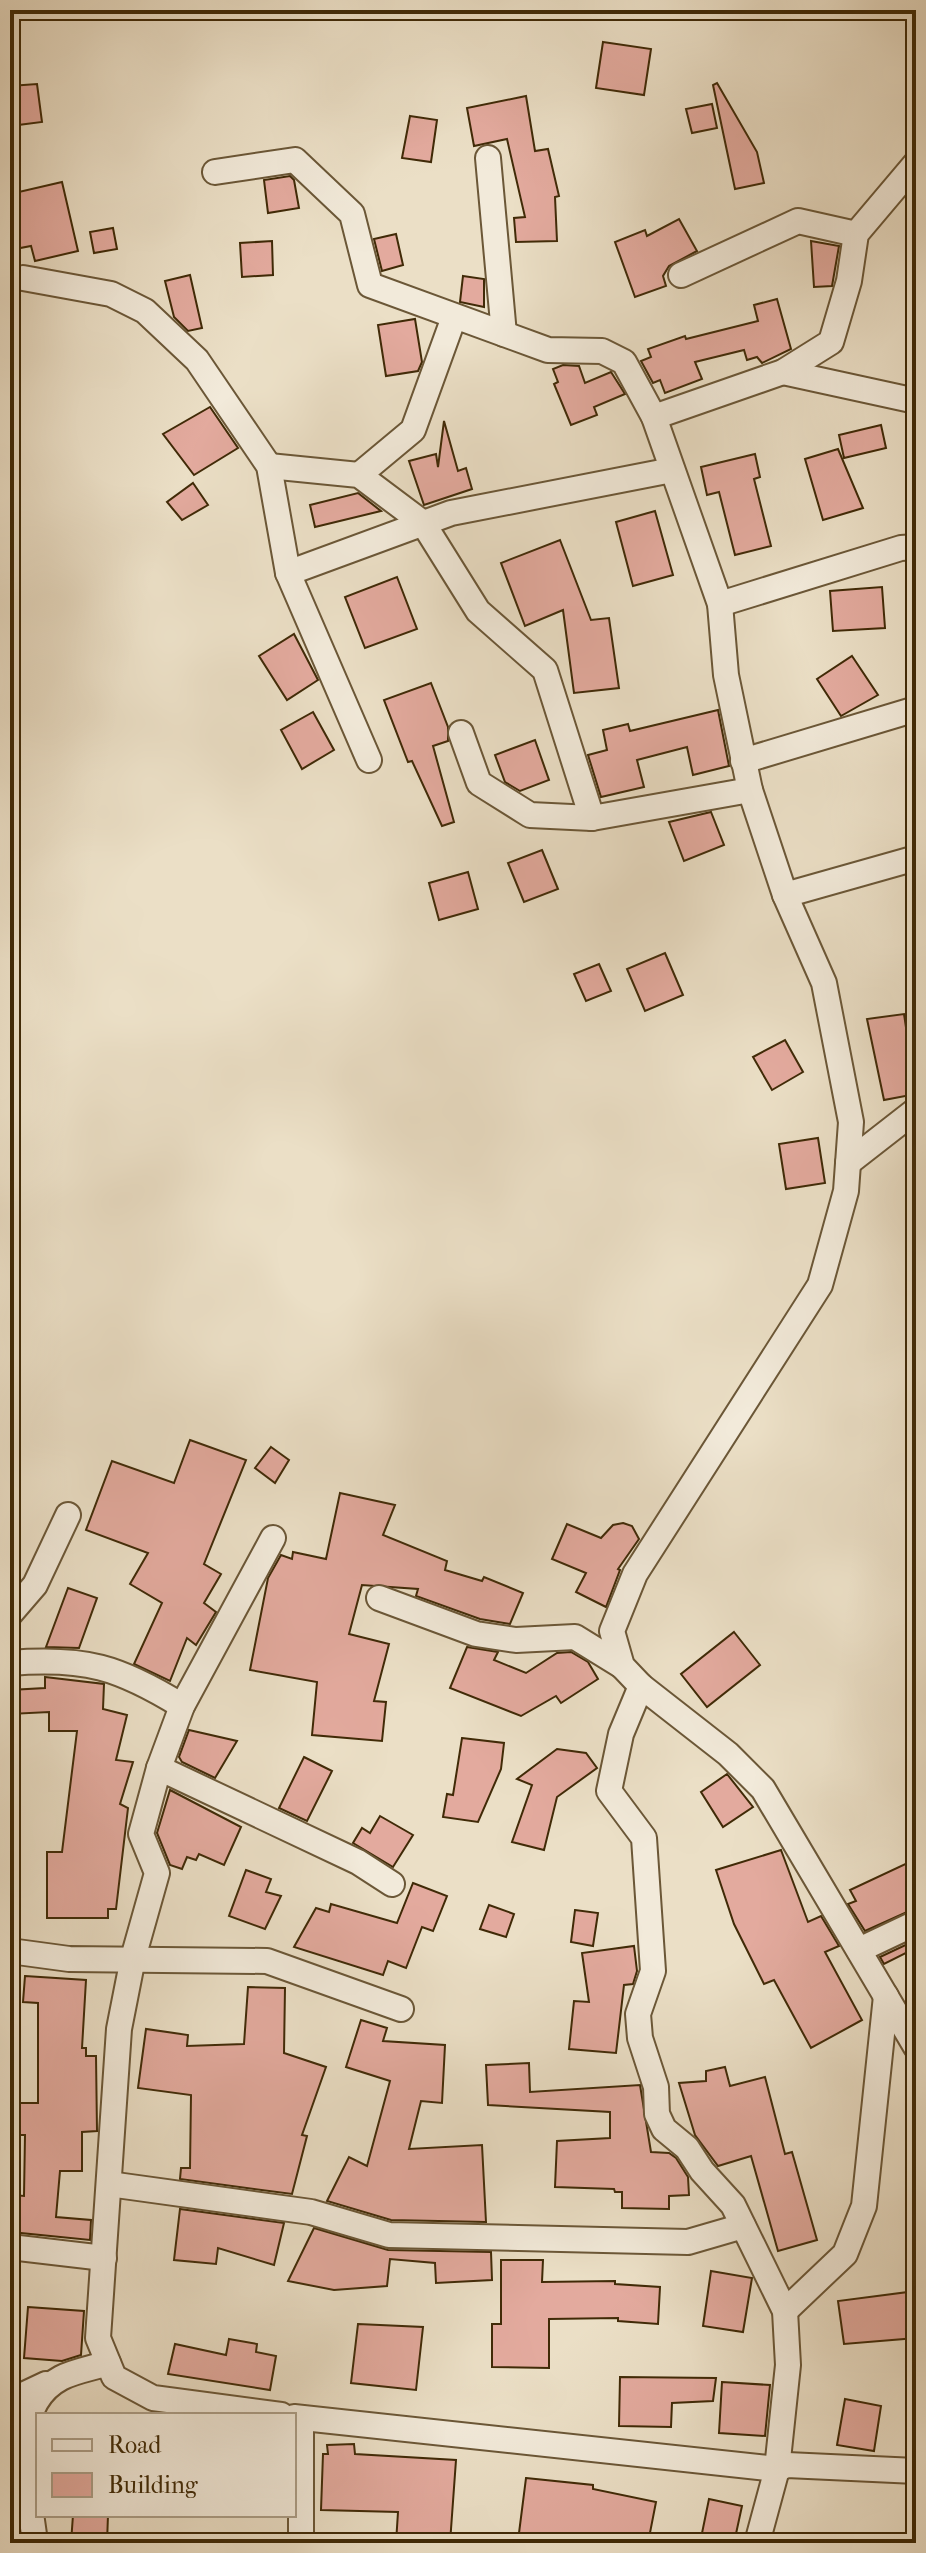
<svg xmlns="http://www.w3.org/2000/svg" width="926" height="2553" font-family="'IM FELL French Canon',serif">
	<rect width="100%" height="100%" fill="#ebdfc6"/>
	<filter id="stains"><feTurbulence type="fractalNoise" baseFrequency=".0025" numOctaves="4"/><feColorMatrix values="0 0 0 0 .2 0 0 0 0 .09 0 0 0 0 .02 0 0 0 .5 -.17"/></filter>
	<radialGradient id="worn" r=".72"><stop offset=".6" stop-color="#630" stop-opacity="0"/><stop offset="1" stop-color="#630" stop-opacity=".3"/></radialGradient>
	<!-- building -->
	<g fill="#e3aa9e" stroke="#402a07" stroke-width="2">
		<path d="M603,42l48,7 -7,46 -48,-7z"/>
		<path d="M717,83l40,69 7,31 -29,6 -22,-104z"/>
		<path d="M37,84l5,38 -32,4v-40z"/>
		<path d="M526,96l9,55 13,-2 11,47 -4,1 2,44 -41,1 -2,-24 11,-1 -18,-78 -33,7 -7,-38z"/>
		<path d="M712,104l5,24 -25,5 -6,-24z"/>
		<path d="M410,116l27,4 -6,42 -29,-4z"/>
		<path d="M290,176l4,4 5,28 -31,5 -4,-33z"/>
		<path d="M62,182l16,69 -43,10 -4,-15 -21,4v-56z"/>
		<path d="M679,219l18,32 -28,15 -6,10 3,10 -31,11 -20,-55 30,-12 2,6z"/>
		<path d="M113,228l4,21 -23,4 -4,-21z"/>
		<path d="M396,234l7,31 -21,6 -8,-32z"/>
		<path d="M272,241l1,34 -31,2 -2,-34z"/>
		<path d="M811,241l28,5 -7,40 -18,1z"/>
		<path d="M190,275l12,53 -14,3 -14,-14 -9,-36z"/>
		<path d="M463,276l21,3v28l-24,-5z"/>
		<path d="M777,299l14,50 -29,14 -5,-6 -10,3 -3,-10 -49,12 7,17 -37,14 -5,-13 -7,3 -12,-22 10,-4 -3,-8 37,-13 1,3 72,-18 -4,-16z"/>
		<path d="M415,319l7,43 -4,9 -32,5 -8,-51z"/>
		<path d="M563,365l16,1 6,17 26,-11 14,22 -31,13 3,8 -26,10 -17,-41 4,-2 -5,-13z"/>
		<path d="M210,407l28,41 -44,27 -31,-41z"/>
		<path d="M444,421l14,50 8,-3 6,21 -48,16 -15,-44 27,-7 2,13z"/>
		<path d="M881,425l5,23 -42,10 -5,-23z"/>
		<path d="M838,449l25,59 -40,12 -18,-61z"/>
		<path d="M755,454l5,23 -6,2 17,67 -36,9 -16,-63 -12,3 -6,-28z"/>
		<path d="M193,483l15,22 -26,15 -15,-18z"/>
		<path d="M358,493l23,18 -66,16 -5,-22z"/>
		<path d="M655,511l18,64 -40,11 -17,-64z"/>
		<path d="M560,540l31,80 18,-2 10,70 -45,5 -11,-83 -38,16 -24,-63z"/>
		<path d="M397,577l20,52 -52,19 -20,-51z"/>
		<path d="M882,587l3,41 -52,3 -3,-40z"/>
		<path d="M294,634l24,46 -31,20 -28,-44z"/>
		<path d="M852,656l26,39 -37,21 -24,-37z"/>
		<path d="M431,683l17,44v14l-15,5 21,76 -12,4 -30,-65 -4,1 -24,-62z"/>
		<path d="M718,710l11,56 -36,9 -6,-28 -50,13 7,27 -43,10 -13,-42 19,-5 -4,-20 25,-6 2,7z"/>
		<path d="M313,712l21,38 -32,19 -21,-39z"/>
		<path d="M535,740l14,40 -29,11 -15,-9 -10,-27z"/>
		<path d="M711,812l13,33 -40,16 -15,-39z"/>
		<path d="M542,850l16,39 -34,13 -16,-39z"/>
		<path d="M468,872l10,37 -39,11 -10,-37z"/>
		<path d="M665,953l18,42 -38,16 -18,-42z"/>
		<path d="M599,964l12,27 -25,10 -12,-27z"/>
		<path d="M904,1014l8,54 4,-1v27l-32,6 -17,-81z"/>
		<path d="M785,1040l18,32 -31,18 -19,-33z"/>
		<path d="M818,1138l7,45 -39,6 -7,-45z"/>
		<path d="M190,1440l56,20 -42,104 17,10 -17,29 12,9 -20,33 -9,-7 -17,43 -36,-17 28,-61 -32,-19 18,-31 -62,-23 26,-69 62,22z"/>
		<path d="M271,1447l18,13 -14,23 -20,-15z"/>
		<path d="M340,1493l55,12 -12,30 64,26 -2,9 37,11 2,-4 39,16 -13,31 -30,-5 -64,-23 2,-7 -56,-4 -13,49 40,10 -15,57 12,1 -4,39 -70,-6 5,-53 -67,-12 18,-92 13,-23 11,4 1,-7 33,7z"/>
		<path d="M623,1523l9,3 7,13 -21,30 2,1 -14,37 -30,-15 10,-19 -34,-14 15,-35 34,14 12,-13z"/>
		<path d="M68,1588l29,10 -18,50 -33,-1z"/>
		<path d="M734,1632l26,33 -53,42 -26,-33z"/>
		<path d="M467,1647l31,5 -4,8 32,13 31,-20 14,-1 17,10 10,17 -37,24 -5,-7 -35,20 -71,-28z"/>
		<path d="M45,1677l59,7 -1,25 24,6 -11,45 17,2 -13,42 8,4 -12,101h-8v9h-61v-66h15l15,-121h-28v-19l-39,2v-24l35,-2z"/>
		<path d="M189,1730l48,11 -22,37 -33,-16 -3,-5z"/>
		<path d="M462,1738l42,5 -3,26 -23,53 -35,-5 4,-23 6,1z"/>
		<path d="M557,1749l29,4 11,15 -40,29 -13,53 -32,-8 20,-57 -15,-6z"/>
		<path d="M304,1757l28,14 -25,50 -28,-13z"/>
		<path d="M727,1774l26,33 -30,20 -22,-35z"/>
		<path d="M170,1790l71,37 -17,38 -25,-11 -3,6 -9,-3 -5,12 -12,-4 -13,-32z"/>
		<path d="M380,1816l33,19 -20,32 -40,-24 9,-15 8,5z"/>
		<path d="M781,1850l27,72 13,-6 18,30 -14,6 37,68 -51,28 -37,-68 -10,4 -30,-60 -18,-54z"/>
		<path d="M916,1859v49l-51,23 -17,-27 8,-3 -6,-11z"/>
		<path d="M246,1870l25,9 -5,13 15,4 -16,33 -36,-13z"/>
		<path d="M413,1883l34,13 -14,35 -11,-4 -16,41 -18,-7 -5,14 -89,-28 22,-39 13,4 2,-8 66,19z"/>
		<path d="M489,1905l25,9 -8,23 -26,-8z"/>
		<path d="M575,1910l23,3 -5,33 -22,-4z"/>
		<path d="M916,1940v8l-32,16 -4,-7z"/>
		<path d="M634,1946l3,25 -4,13 -9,1 -8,68 -47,-4 5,-48 15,1 -7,-49z"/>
		<path d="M25,1976l61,4 -4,68h4v8h10l1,75 -15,1v39h-22l-4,46 35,3 -1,20 -79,-8 3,-37 10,1 1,-61h-15v-32h28v-100l-15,-1z"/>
		<path d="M248,1987l37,1 -1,65 42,14 -24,68 5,1 -15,58 -112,-15 1,-11h9l1,-73 -53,-7 8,-59 42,6 -1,11 57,-2z"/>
		<path d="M361,2020l26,8 -4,13 62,4 -3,58 -21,-2 -12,48 73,-4 4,77 -95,-2 -64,-19 22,-44 18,9 23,-85 -44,-14z"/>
		<path d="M529,2063l1,29 110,-7 11,67 18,1 7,5 12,19 1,18 -20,1v13l-47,-1v-16h-7l-1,-3 -59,-2 2,-46 53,-3v-26l-122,-7 -2,-40z"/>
		<path d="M725,2067l5,19 35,-9 20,77 7,-2 25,88 -39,11 -27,-95 -33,10 -23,-31 -16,-52 27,-2v-10z"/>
		<path d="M180,2209l104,14 -10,42 -56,-17 -2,16 -42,-4z"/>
		<path d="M314,2228l74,22 103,2 1,28 -56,3 -1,-20 -45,-4 -3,27 -53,4 -46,-9z"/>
		<path d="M501,2260h42l-1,22 73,-1v3l45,3 -2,37 -40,-3v-3l-69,1v49l-57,-1v-43h9z"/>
		<path d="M711,2271l41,7 -9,54 -40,-6z"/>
		<path d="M916,2291v47l-72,6 -6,-43z"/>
		<path d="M28,2307l56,4 -3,44 -19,6 -38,-3z"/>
		<path d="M358,2324l65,3 -7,63 -65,-7z"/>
		<path d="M229,2339l28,5 -1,8 20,4 -6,34 -102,-16 7,-30 51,11z"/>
		<path d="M620,2377l96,1 -3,23 -41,2 -1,24 -52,-1z"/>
		<path d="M722,2382l48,3 -5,51 -46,-3z"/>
		<path d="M845,2399l36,7 -7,45 -37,-6z"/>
		<path d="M354,2444l1,10 101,6 -6,83h-54l2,-31 -77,-2 2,-56h5l-1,-9z"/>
		<path d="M526,2478l67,7v4l63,13 -8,41h-46l-83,-10z"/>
		<path d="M709,2499l33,7 -8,37h-34z"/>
		<path d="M73,2515h35l-1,28h-36z"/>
	</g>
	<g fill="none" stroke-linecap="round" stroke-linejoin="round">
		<!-- street casing -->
		<g stroke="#6b5737" stroke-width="28">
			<g id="street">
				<path d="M488,158l16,176"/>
				<path d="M215,172l80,-12 57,54 18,71 178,65 54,1 22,11 30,55 66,187 6,71 24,115 35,105 39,88 27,139 -5,69 -26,94 -185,289 -23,57 10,35 19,20 87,68 35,35 153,258"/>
				<path d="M681,275l117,-54 58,13"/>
				<path d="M23,278l88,16 34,17 52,49 72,106 19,107 81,187"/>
				<path d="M783,372l133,29"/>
				<path d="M654,417l129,-45 48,-30 18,-61 7,-47 60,-71"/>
				<path d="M269,466l90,9 64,48 55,88 67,59 47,148"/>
				<path d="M359,475l54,-45 41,-113"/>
				<path d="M288,573l163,-60 221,-43"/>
				<path d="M720,604l181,-56 15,-1"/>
				<path d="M461,733l18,50 51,32 62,3 158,-28"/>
				<path d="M743,761l173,-52"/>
				<path d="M785,895l131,-37"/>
				<path d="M848,1163l68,-53"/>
				<path d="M273,1538l-91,168 -23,62 -18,66 16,39 -24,85 -14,71 -21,309 16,39 39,21 128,17"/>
				<path d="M379,1598l97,36 40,6 59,-3 47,29"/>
				<path d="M10,1614l25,-29 33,-70"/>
				<path d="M10,1663c75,-6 109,4 172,43"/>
				<path d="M641,1686l-20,48 -12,57 35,47 9,133 -15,43 2,24 16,49 1,27 7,15 23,19 15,23 31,34 52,106 3,54 -11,104 -20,74"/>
				<path d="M159,1768l199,94 34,22"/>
				<path d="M859,1950l57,-27"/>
				<path d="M10,1951l59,8 198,2 134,48"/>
				<path d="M109,2184l202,28 78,23 299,7 55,-16"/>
				<path d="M10,2247l94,11"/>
				<path d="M785,2311l60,-57 19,-48 22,-210"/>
				<path d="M10,2401l36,-17"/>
				<path d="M294,2417l483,52 10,-4 129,6"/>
				<path d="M301,2418v125"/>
				<path d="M35,2543c-5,-50 -31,-135 26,-165 13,-7 32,-10 47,-15"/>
			</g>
		</g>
		<!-- street -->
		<use href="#street" stroke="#f2eada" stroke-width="24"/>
	</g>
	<!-- margin -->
	<rect width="926" height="2553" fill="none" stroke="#ebdfc6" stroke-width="40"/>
	<rect x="12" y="12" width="902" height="2529" fill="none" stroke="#402a07" stroke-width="4"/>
	<rect x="20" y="20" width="886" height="2513" fill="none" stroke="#402a07" stroke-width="2"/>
	<!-- legend -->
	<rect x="36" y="2413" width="260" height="104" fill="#f2eada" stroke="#ab9d86" stroke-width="2"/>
	<rect x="52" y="2439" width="40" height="12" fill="#f2eada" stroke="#ab9d86" stroke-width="2"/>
	<text x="108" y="2453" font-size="24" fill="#402a07">Road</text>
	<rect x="52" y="2473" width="40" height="24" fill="#e3aa9e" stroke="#ab9d86" stroke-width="2"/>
	<text x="108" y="2493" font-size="24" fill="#402a07">Building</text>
	<rect width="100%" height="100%" filter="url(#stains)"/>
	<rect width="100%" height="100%" fill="url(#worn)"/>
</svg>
